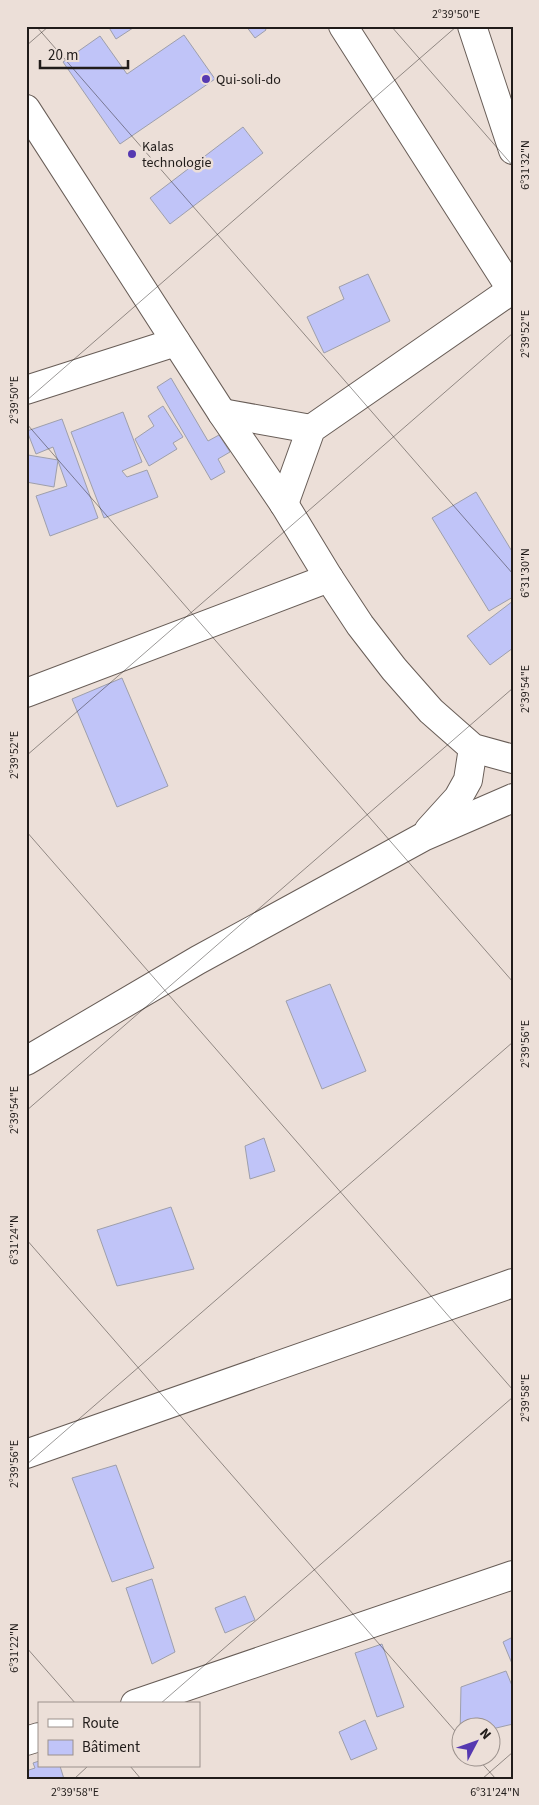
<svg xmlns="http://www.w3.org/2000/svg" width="539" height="1805" font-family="'Source Sans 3',sans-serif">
	<rect width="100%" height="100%" fill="#ecdfd8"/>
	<!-- building -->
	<g fill="#c0c4f8" stroke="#9e9fab">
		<path d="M108,26h28l-20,13z"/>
		<path d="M246,26h18l2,4 -11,8z"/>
		<path d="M184,35l31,44 -95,65 -57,-82 37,-26 27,38z"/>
		<path d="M243,127l20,26 -93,71 -20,-26z"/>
		<path d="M368,274l22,47 -66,32 -17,-36 37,-18 -5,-12z"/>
		<path d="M171,378l37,63 11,-6 11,17 -12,7 7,13 -14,8 -54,-93z"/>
		<path d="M163,406l20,31 -10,6 4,6 -28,17 -14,-27 19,-13 -6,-10z"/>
		<path d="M123,412l19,50 -20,9 5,6 20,-7 11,27 -54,21 -33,-86z"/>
		<path d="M62,419l36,99 -48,18 -14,-40 31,-10 -14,-39 -17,7 -9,-23z"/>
		<path d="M28,455l30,5 -4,27 -28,-5z"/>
		<path d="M476,492l37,61v44l-24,14 -57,-93z"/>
		<path d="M513,601v47l-23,17 -23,-29z"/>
		<path d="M122,678l46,108 -51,21 -45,-108z"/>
		<path d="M330,984l36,87 -44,18 -36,-88z"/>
		<path d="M264,1138l11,33 -25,8 -5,-33z"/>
		<path d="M171,1207l23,62 -77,17 -20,-56z"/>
		<path d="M116,1465l38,103 -42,14 -40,-104z"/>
		<path d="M152,1579l23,73 -23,12 -26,-76z"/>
		<path d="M245,1596l10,24 -30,13 -10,-25z"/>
		<path d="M513,1637v29l-10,-24z"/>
		<path d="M382,1644l22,63 -27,10 -22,-64z"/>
		<path d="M506,1671l7,17v36l-21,5 -30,-1v7l-2,1 1,-49z"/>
		<path d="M365,1720l12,29 -26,11 -12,-28z"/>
		<path d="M39,1761v5h21l4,13h-38v-8l9,-3 -2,-5z"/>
	</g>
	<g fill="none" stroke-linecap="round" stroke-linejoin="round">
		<!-- street casing -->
		<g stroke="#685d57" stroke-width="30">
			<g id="street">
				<path d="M343,26l168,263"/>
				<path d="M472,26l41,124"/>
				<path d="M26,109l196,304 62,91 45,74 31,47 34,44 37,42 42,37 40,11"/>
				<path d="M26,390l150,-48"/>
				<path d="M222,413l89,16"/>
				<path d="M284,504l27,-75 202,-140"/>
				<path d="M26,693l303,-115"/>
				<path d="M429,830l29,-32 10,-18 5,-32"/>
				<path d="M26,1061l172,-101 225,-123 90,-39"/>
				<path d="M26,1454l487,-171"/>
				<path d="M135,1704l378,-129"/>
				<path d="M26,1741l13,-4"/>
			</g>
		</g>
		<!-- street -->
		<use href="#street" stroke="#fff" stroke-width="28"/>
	</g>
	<!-- ticks -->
	<path fill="none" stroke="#211c1a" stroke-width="1" stroke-opacity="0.45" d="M36,26l477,548M391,26l122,140M26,46l23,-20M26,401l431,-375M26,423l487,559M26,756l487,-423M26,831l487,559M26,1111l487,-423M26,1239l436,500M26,1465l487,-423M26,1647l50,57M160,1704l353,-307M477,1758l19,21M130,1766l11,13M74,1779l14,-13M482,1779l31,-27"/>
	<!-- markers -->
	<g fill="#5639b1" stroke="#ecdfd8" stroke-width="2">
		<circle cx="206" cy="79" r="5"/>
		<circle cx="132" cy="154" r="5"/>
	</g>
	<g text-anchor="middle" stroke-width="5" stroke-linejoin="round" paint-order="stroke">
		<!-- poi labels -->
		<g font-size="14" fill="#211c1a" stroke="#ecdfd8" text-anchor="start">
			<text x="216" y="84">Qui-soli-do</text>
			<text x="142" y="151">Kalas<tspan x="142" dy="16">technologie</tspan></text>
		</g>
	</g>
	<!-- border -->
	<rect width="539" height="1805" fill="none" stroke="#ecdfd8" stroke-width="55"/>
	<!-- legend -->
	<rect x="38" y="1702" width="162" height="65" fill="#ecdfd8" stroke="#9b918c"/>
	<rect x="48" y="1719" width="25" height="8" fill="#ffffff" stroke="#9b918c"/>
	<text x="82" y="1728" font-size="15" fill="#211c1a">Route</text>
	<rect x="48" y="1740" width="25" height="15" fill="#c0c4f8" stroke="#9b918c"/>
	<text x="82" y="1752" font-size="15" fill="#211c1a">Bâtiment</text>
	<!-- north arrow -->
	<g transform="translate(476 1742) rotate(49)"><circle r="24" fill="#ecdfd8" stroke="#9b918c"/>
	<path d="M0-4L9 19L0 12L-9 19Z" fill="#5639b1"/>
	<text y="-8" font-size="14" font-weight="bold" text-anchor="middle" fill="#211c1a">N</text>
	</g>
	<!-- scale -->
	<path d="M40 60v8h88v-8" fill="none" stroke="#211c1a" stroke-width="2.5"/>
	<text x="48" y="60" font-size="15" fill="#211c1a" stroke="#ecdfd8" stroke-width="4" paint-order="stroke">20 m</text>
	<rect x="28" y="28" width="484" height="1750" fill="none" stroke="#211c1a" stroke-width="2"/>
	<g font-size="12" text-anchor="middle" fill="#211c1a">
		<text x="456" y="18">2°39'50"E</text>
		<text transform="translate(525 165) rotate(-90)" y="4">6°31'32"N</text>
		<text transform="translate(525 334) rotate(-90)" y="4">2°39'52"E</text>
		<text transform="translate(14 400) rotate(-90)" y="4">2°39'50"E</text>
		<text transform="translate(525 573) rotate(-90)" y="4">6°31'30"N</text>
		<text transform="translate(525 689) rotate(-90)" y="4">2°39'54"E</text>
		<text transform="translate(14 755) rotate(-90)" y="4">2°39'52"E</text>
		<text transform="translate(525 1044) rotate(-90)" y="4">2°39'56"E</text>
		<text transform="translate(14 1110) rotate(-90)" y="4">2°39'54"E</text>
		<text transform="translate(14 1240) rotate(-90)" y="4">6°31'24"N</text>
		<text transform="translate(525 1398) rotate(-90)" y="4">2°39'58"E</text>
		<text transform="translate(14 1464) rotate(-90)" y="4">2°39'56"E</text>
		<text transform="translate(14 1648) rotate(-90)" y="4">6°31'22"N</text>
		<text x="75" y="1796">2°39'58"E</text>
		<text x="495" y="1796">6°31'24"N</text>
	</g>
</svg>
